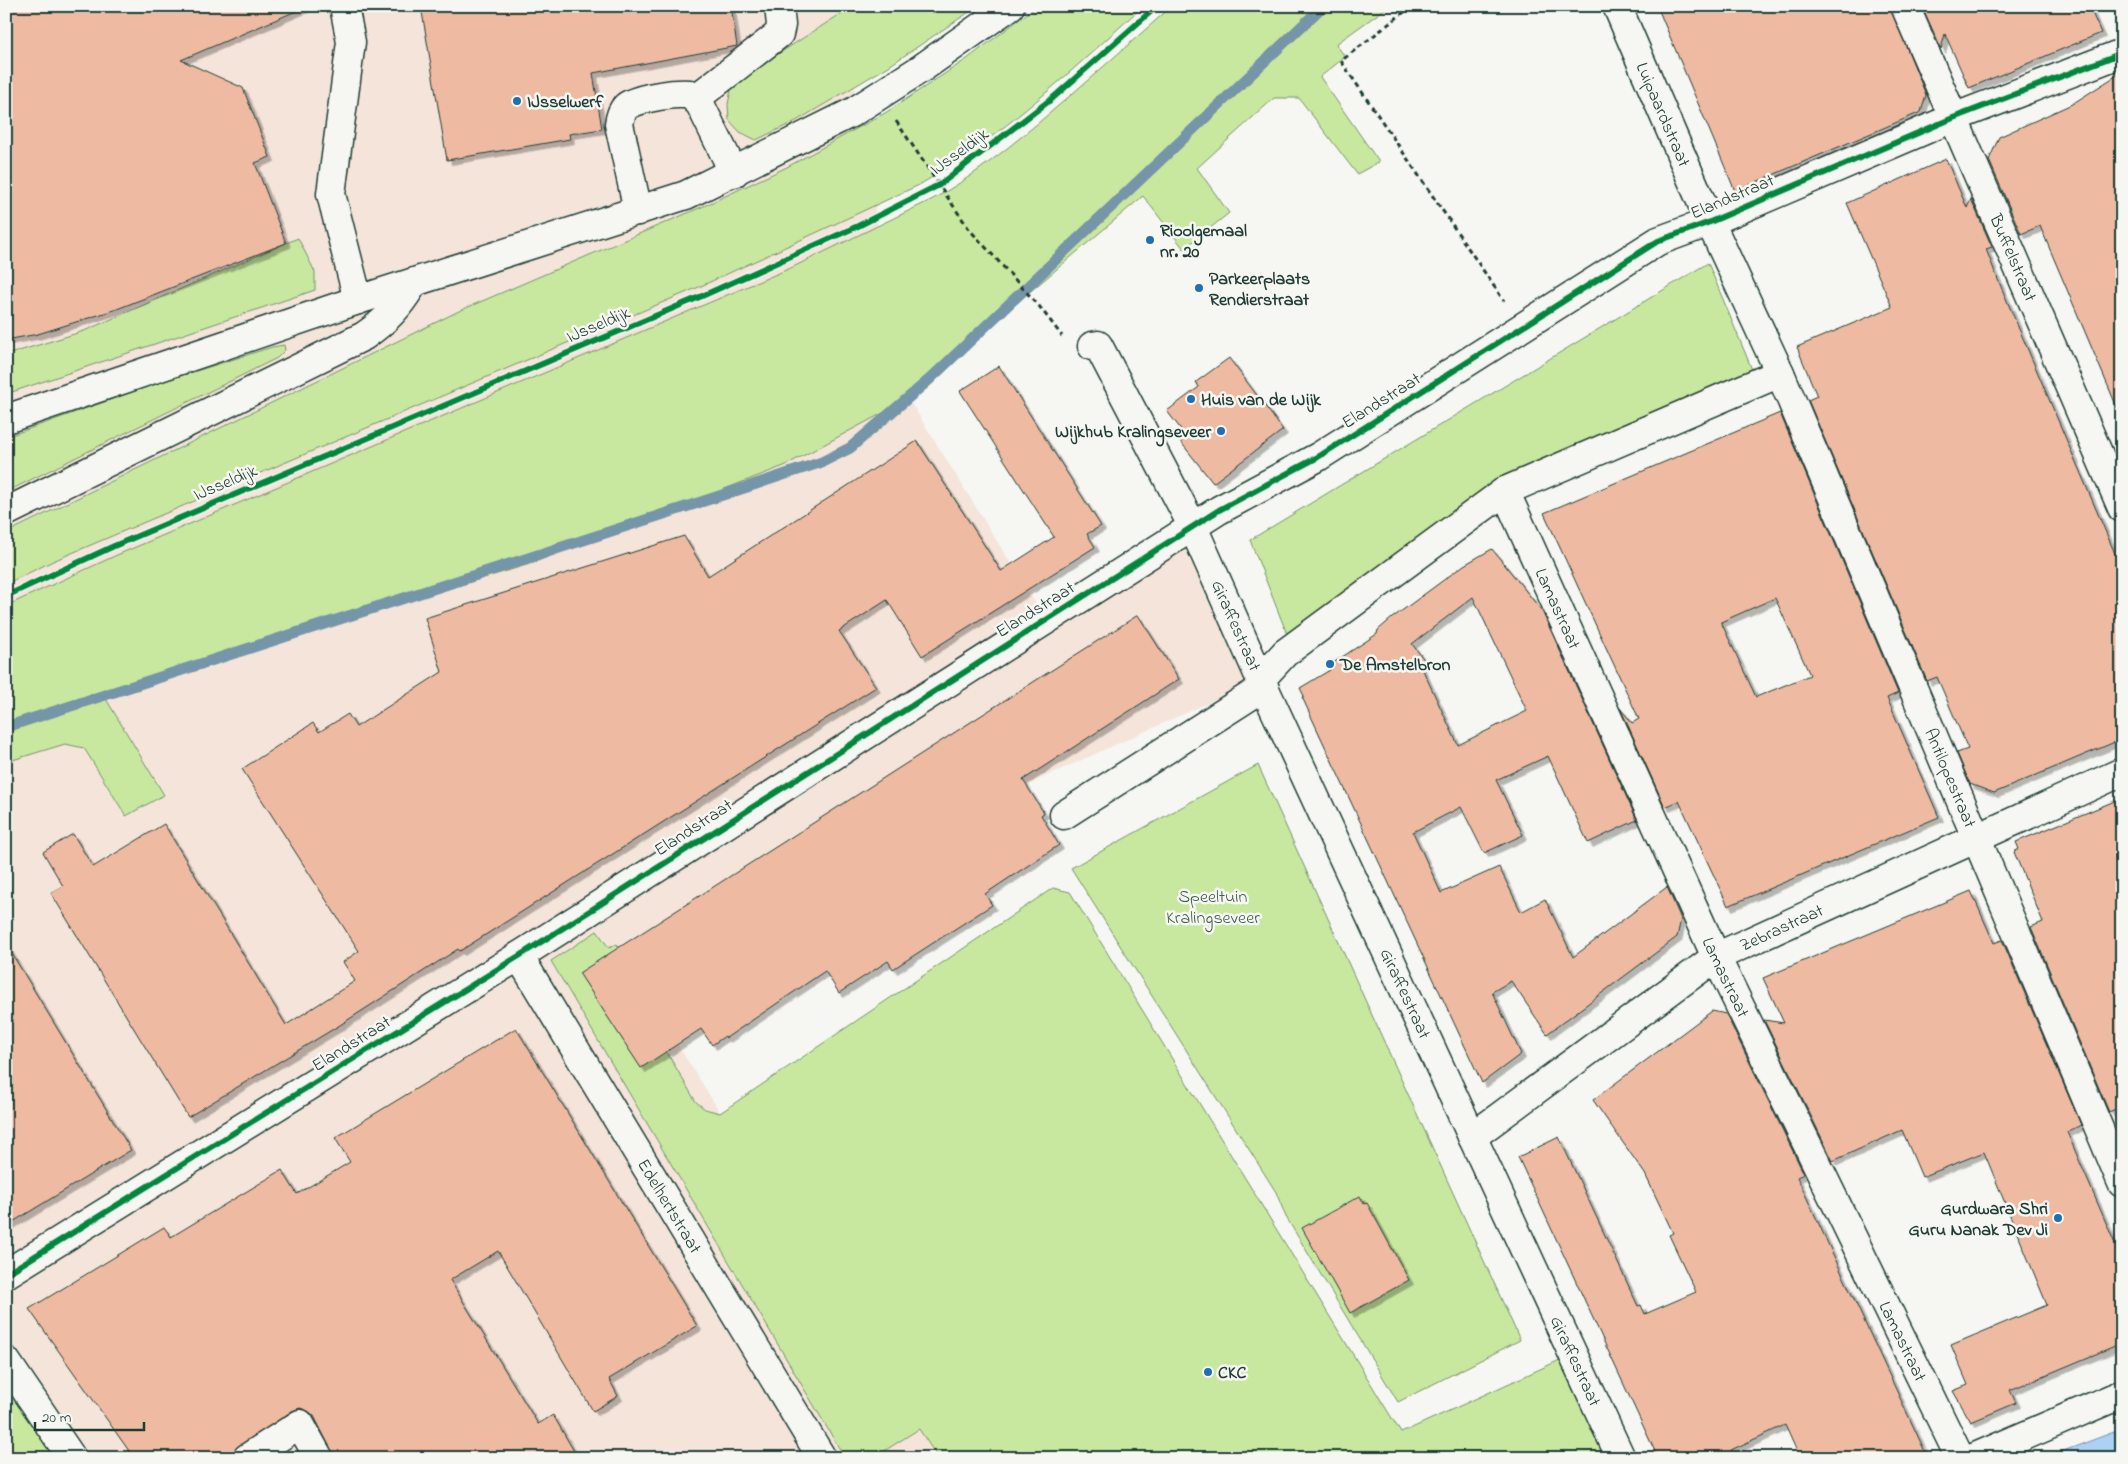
<svg xmlns="http://www.w3.org/2000/svg" width="2128" height="1464" font-family="'Indie Flower',sans-serif">
	<defs>
		<filter id="shadow"><feDropShadow dx="4.5" dy="4.5" stdDeviation="0" flood-color="#0004"/></filter>
	</defs>
	<rect width="100%" height="100%" fill="#f6f6f2"/>
	<filter id="ink" filterUnits="userSpaceOnUse"><feTurbulence type="fractalNoise" baseFrequency=".02" numOctaves="2"/><feDisplacementMap in="SourceGraphic" scale="10" xChannelSelector="R" yChannelSelector="G"/><feConvolveMatrix kernelMatrix="1 2 1 2 8 2 1 2 1" color-interpolation-filters="sRGB"/></filter>
	<g filter="url(#ink)">
		<!-- built -->
		<path fill="#f4e4da" d="M6,6h866l-27,24 61,365 140,225 147,-93 68,152 -224,101 -375,240 271,431 -10,7h-917z"/>
		<!-- green -->
		<g fill="#c8e8a0" stroke="#74926a">
			<path d="M853,6h125l-89,60 -93,55 -40,19 -16,-8 -11,-12 -1,-16 3,-14 16,-16z"/>
			<path d="M1037,6h106c-68,62 -145,134 -224,179l-220,102 -646,274 -47,23v-51l453,-222 245,-105 83,-39 98,-54 82,-54z"/>
			<path d="M1172,6h217l-53,38 9,13 -25,20 59,85 -22,12 -58,-76h-25l-77,70 32,45 -45,36 -41,-53 -249,211 -110,59 -254,98 -427,130 61,101 -38,21 -42,-68 -19,-4 -59,18v-156l111,-51 676,-288 140,-68c37,-20 71,-48 104,-75 46,-39 90,-78 135,-118z"/>
			<path d="M298,238l17,34v18l-309,104v-39l78,-24z"/>
			<path d="M1708,263l45,109 -251,110 -213,157 -39,-99z"/>
			<path d="M284,345l1,5 -8,8 -271,134v-55l146,-52 120,-38z"/>
			<path d="M1258,765l262,575 -122,62 -112,-185 -10,-25 -205,-324z"/>
			<path d="M1053,888l17,4 331,541 161,-74 46,99h-670l-19,-29 -46,29h-28l-294,-497 46,-30 12,17 8,-4 41,67 -10,9 48,82 9,7 15,4z"/>
			<path d="M6,1381l56,77h-56z"/>
		</g>
		<!-- water -->
		<path fill="#add0f5" stroke="#7495a8" d="M2122,1429v29l-72,-2z"/>
		<g fill="none" stroke-linecap="round" stroke-linejoin="round">
			<!-- stream -->
			<path stroke="#7495a8" stroke-width="11" d="M6,727l732,-237 84,-28 28,-14 80,-69 393,-373"/>
		</g>
		<!-- building -->
		<g fill="#efbaa2" stroke="#1f3d34" fill-rule="evenodd" filter="url(#shadow)">
			<path d="M6,6h302l-127,54 62,28 27,69 -15,6 31,80 -169,66 -79,25 -32,6z"/>
			<path d="M421,6h310l6,40 -144,27 9,56 -33,5 1,5 -123,21z"/>
			<path d="M1657,6h233l36,89 -5,17 -186,79z"/>
			<path d="M1922,6h167l12,27 -132,55 -24,-54 -4,15z"/>
			<path d="M2122,72v347l-82,-193 -19,8 -32,-74 10,-23 73,-33z"/>
			<path d="M1946,159l21,49 4,-9 21,48 -6,2 10,26 126,295v169l-128,54 -24,-9 -13,-31 11,-4 -31,-72 -10,4 -119,-281 9,-4 -20,-49 95,-40 -45,-104z"/>
			<path d="M1229,358l54,72 -70,53 -33,-42 6,-5 -19,-25 32,-24 -3,-5z"/>
			<path d="M999,366l102,160 -14,8 8,13 -173,109 -35,-56 -48,31 37,56 -416,264 -2,-2 -118,76 -152,92 -137,-224 12,-7 -20,-34 30,-18 20,33 71,-43 122,201 69,-44 -12,-19 16,-11 -117,-182 71,-46 6,9 29,-18 8,13 86,-55 -17,-54 259,-82 24,40 209,-135 84,130 53,-34 -94,-146z"/>
			<path d="M1780,413l118,280 -11,5 52,119 -211,89 -49,-105 -14,6 -45,-99 12,15 7,-4 -95,-206zM1775,598l35,77 -54,22 -35,-75z"/>
			<path d="M1492,549l50,62 95,209 -49,23 -40,-87 -52,24 27,55 -39,18 -23,-46 -48,25 28,61 58,-26 22,45 24,-13 28,58 94,-70 14,32 -4,18 -130,97 -36,-53 -19,11 29,62 -39,29 -180,-386 2,-1 -4,-8 30,-18v-4l6,-5 41,-27 1,-4 14,-12 72,-53zM1473,597l54,114 -69,34 -37,-79 5,-4 -14,-18z"/>
			<path d="M1138,615l41,64 -156,101 21,33 -3,2 18,30 -74,49 7,11 -99,64 -5,-8 -49,32 -14,-22 -99,67 -1,-2 -13,9 -11,-16 -60,39 -62,-95z"/>
			<path d="M2122,798v308l-13,6 -78,-185 12,-5 -29,-70 5,-3 -3,-7z"/>
			<path d="M1971,891l23,52 8,-3 79,185 -14,7 55,128v83l-112,47 6,13 -45,19 -18,-31 15,-6 -17,-40 96,-40 -63,-153 -62,25 -20,-47 -69,31 -69,-141 20,3 -21,-45z"/>
			<path d="M6,944l125,206 -125,76z"/>
			<path d="M1712,1011l14,3 78,160 -7,3 131,281h-128l-15,-33 -54,25 4,8h-77l-140,-301 41,-20 79,169 3,-1 4,9 51,-22 -27,-57 4,-2 -28,-59 -52,-74z"/>
			<path d="M516,1028l181,298 -88,53 9,17 -25,15 -95,-160 -48,29 88,144 15,-9 25,43h-243l-21,-42 -6,-5 -8,-3 -8,3 -69,47h-89l-105,-149 135,-82 7,10 111,-67 15,24 53,-32 -15,-24z"/>
			<path d="M1360,1196l4,8 3,-1 42,77 -59,33 -48,-85z"/>
		</g>
		<g fill="none" stroke-linecap="round" stroke-linejoin="round">
			<!-- minor casing -->
			<g stroke="#1f3d34" stroke-width="31">
				<g id="minor">
					<path d="M344,6l7,36 -20,152 27,106"/>
					<path id="s1" d="M1617,6l93,216 70,151 342,810"/>
					<path id="s2" d="M1905,6l217,502"/>
					<path d="M695,99l84,-65 2,-9 -2,-19"/>
					<path d="M638,211l-19,-87c1,-7 4,-17 11,-20 15,-7 43,-11 60,-10l10,10 34,69"/>
					<path id="s3" d="M1092,346l6,-1 95,182 71,160 357,771"/>
					<path d="M6,419l352,-119 328,-105 167,-83 69,-44 88,-62"/>
					<path id="s4" d="M1505,491l211,466 244,501"/>
					<path d="M6,512l358,-176c23,-16 34,-28 49,-52"/>
					<path d="M1261,679l24,-26 220,-162 275,-118"/>
					<path d="M1064,815l200,-128"/>
					<path id="s5" d="M519,956l303,502"/>
					<path id="s6" d="M1472,1137l244,-180 406,-185"/>
					<path d="M6,1274l513,-318 700,-446 99,-53 340,-216 52,-19 243,-104 169,-65"/>
					<path d="M6,1361l66,97"/>
					<path d="M247,1458l53,-34 19,34"/>
					<path d="M1973,1458l149,-64"/>
				</g>
			</g>
			<!-- path -->
			<g stroke="#1f3d34" stroke-width="3" stroke-dasharray="5 4" stroke-linecap="butt">
				<path d="M1412,6l-71,55 163,240"/>
				<path d="M896,121l73,108 70,77 23,30"/>
			</g>
			<!-- minor -->
			<use href="#minor" stroke="#f6f6f2" stroke-width="28"/>
			<!-- cycleway casing -->
			<g stroke="#f6f6f2" stroke-width="9">
				<g id="cycleway">
					<path d="M6,596l108,-50 588,-250 156,-70 81,-41 115,-88 103,-91"/>
					<path d="M6,1274l513,-318 700,-446 99,-53 340,-216 52,-19 243,-104 169,-65"/>
				</g>
			</g>
			<!-- cycleway -->
			<use href="#cycleway" stroke="#00873e" stroke-width="6"/>
		</g>
	</g>
	<!-- markers -->
	<g fill="#1f6fb2" stroke="#f6f6f2" stroke-width="2">
		<circle cx="517" cy="101" r="5"/>
		<circle cx="1150" cy="240" r="5"/>
		<circle cx="1199" cy="288" r="5"/>
		<circle cx="1191" cy="399" r="5"/>
		<circle cx="1221" cy="431" r="5"/>
		<circle cx="1330" cy="664" r="5"/>
		<circle cx="2058" cy="1218" r="5"/>
		<circle cx="1208" cy="1372" r="5"/>
	</g>
	<g text-anchor="middle" stroke-width="5" stroke-linejoin="round" paint-order="stroke">
		<!-- poi labels -->
		<g font-size="18" font-weight="bold" fill="#1f3d34" stroke="#f6f6f2" text-anchor="start">
			<text x="527" y="107">IJsselwerf</text>
			<text x="1160" y="236">Rioolgemaal<tspan x="1160" dy="21">nr. 20</tspan></text>
			<text x="1209" y="284">Parkeerplaats<tspan x="1209" dy="21">Rendierstraat</tspan></text>
			<text x="1201" y="405">Huis van de Wijk</text>
			<text x="1211" y="437" text-anchor="end">Wijkhub Kralingseveer</text>
			<text x="1340" y="670">De Amstelbron</text>
			<text x="2048" y="1214" text-anchor="end">Gurdwara Shri<tspan x="2048" dy="21">Guru Nanak Dev Ji</tspan></text>
			<text x="1218" y="1378">CKC</text>
		</g>
		<!-- street labels -->
		<g font-size="18" fill="#1f3d34" stroke="#f6f6f2">
			<text dy="6" stroke="none"><textPath href="#s1" startOffset="118">Luipaardstraat</textPath></text>
			<text transform="translate(959 151) rotate(-36)" y="6">IJsseldijk</text>
			<text transform="translate(1732 196) rotate(-23)" y="6">Elandstraat</text>
			<text dy="6" stroke="none"><textPath href="#s2" startOffset="274">Buffelstraat</textPath></text>
			<text transform="translate(598 324) rotate(-23)" y="6">IJsseldijk</text>
			<text transform="translate(1381 400) rotate(-32)" y="6">Elandstraat</text>
			<text transform="translate(225 482) rotate(-23)" y="6">IJsseldijk</text>
			<text transform="translate(1035 609) rotate(-32)" y="6">Elandstraat</text>
			<text dy="6" stroke="none"><textPath href="#s4" startOffset="129">Lamastraat</textPath></text>
			<text dy="6" stroke="none"><textPath href="#s3" startOffset="319">Giraffestraat</textPath></text>
			<text dy="6" stroke="none"><textPath href="#s1" startOffset="841">Antilopestraat</textPath></text>
			<text transform="translate(693 827) rotate(-33)" y="6">Elandstraat</text>
			<text dy="6" stroke="none"><textPath href="#s6" startOffset="375">Zebrastraat</textPath></text>
			<text dy="6" stroke="none"><textPath href="#s4" startOffset="534">Lamastraat</textPath></text>
			<text dy="6" stroke="none"><textPath href="#s3" startOffset="724">Giraffestraat</textPath></text>
			<text transform="translate(351 1043) rotate(-32)" y="6">Elandstraat</text>
			<text dy="6" stroke="none"><textPath href="#s5" startOffset="292">Edelhertstraat</textPath></text>
			<text dy="6" stroke="none"><textPath href="#s4" startOffset="939">Lamastraat</textPath></text>
			<text dy="6" stroke="none"><textPath href="#s3" startOffset="1129">Giraffestraat</textPath></text>
		</g>
		<!-- park labels -->
		<g font-size="18" fill="#415f4a" stroke="#f6f6f2">
			<text x="1213" y="902">Speeltuin<tspan x="1213" dy="21">Kralingseveer</tspan></text>
		</g>
	</g>
	<!-- margin -->
	<rect width="2128" height="1464" fill="none" stroke="#f6f6f2" stroke-width="25"/>
	<rect x="12" y="12" width="2103" height="1439" fill="none" stroke="#1f3d34" stroke-width="2" filter="url(#ink)"/>
	<!-- scale -->
	<path d="M35 1422v8h109v-8" fill="none" stroke="#1f3d34" stroke-width="2.5"/>
	<text x="42" y="1422" font-size="15" fill="#1f3d34" stroke="#f6f6f2" stroke-width="4" paint-order="stroke">20 m</text>
</svg>
